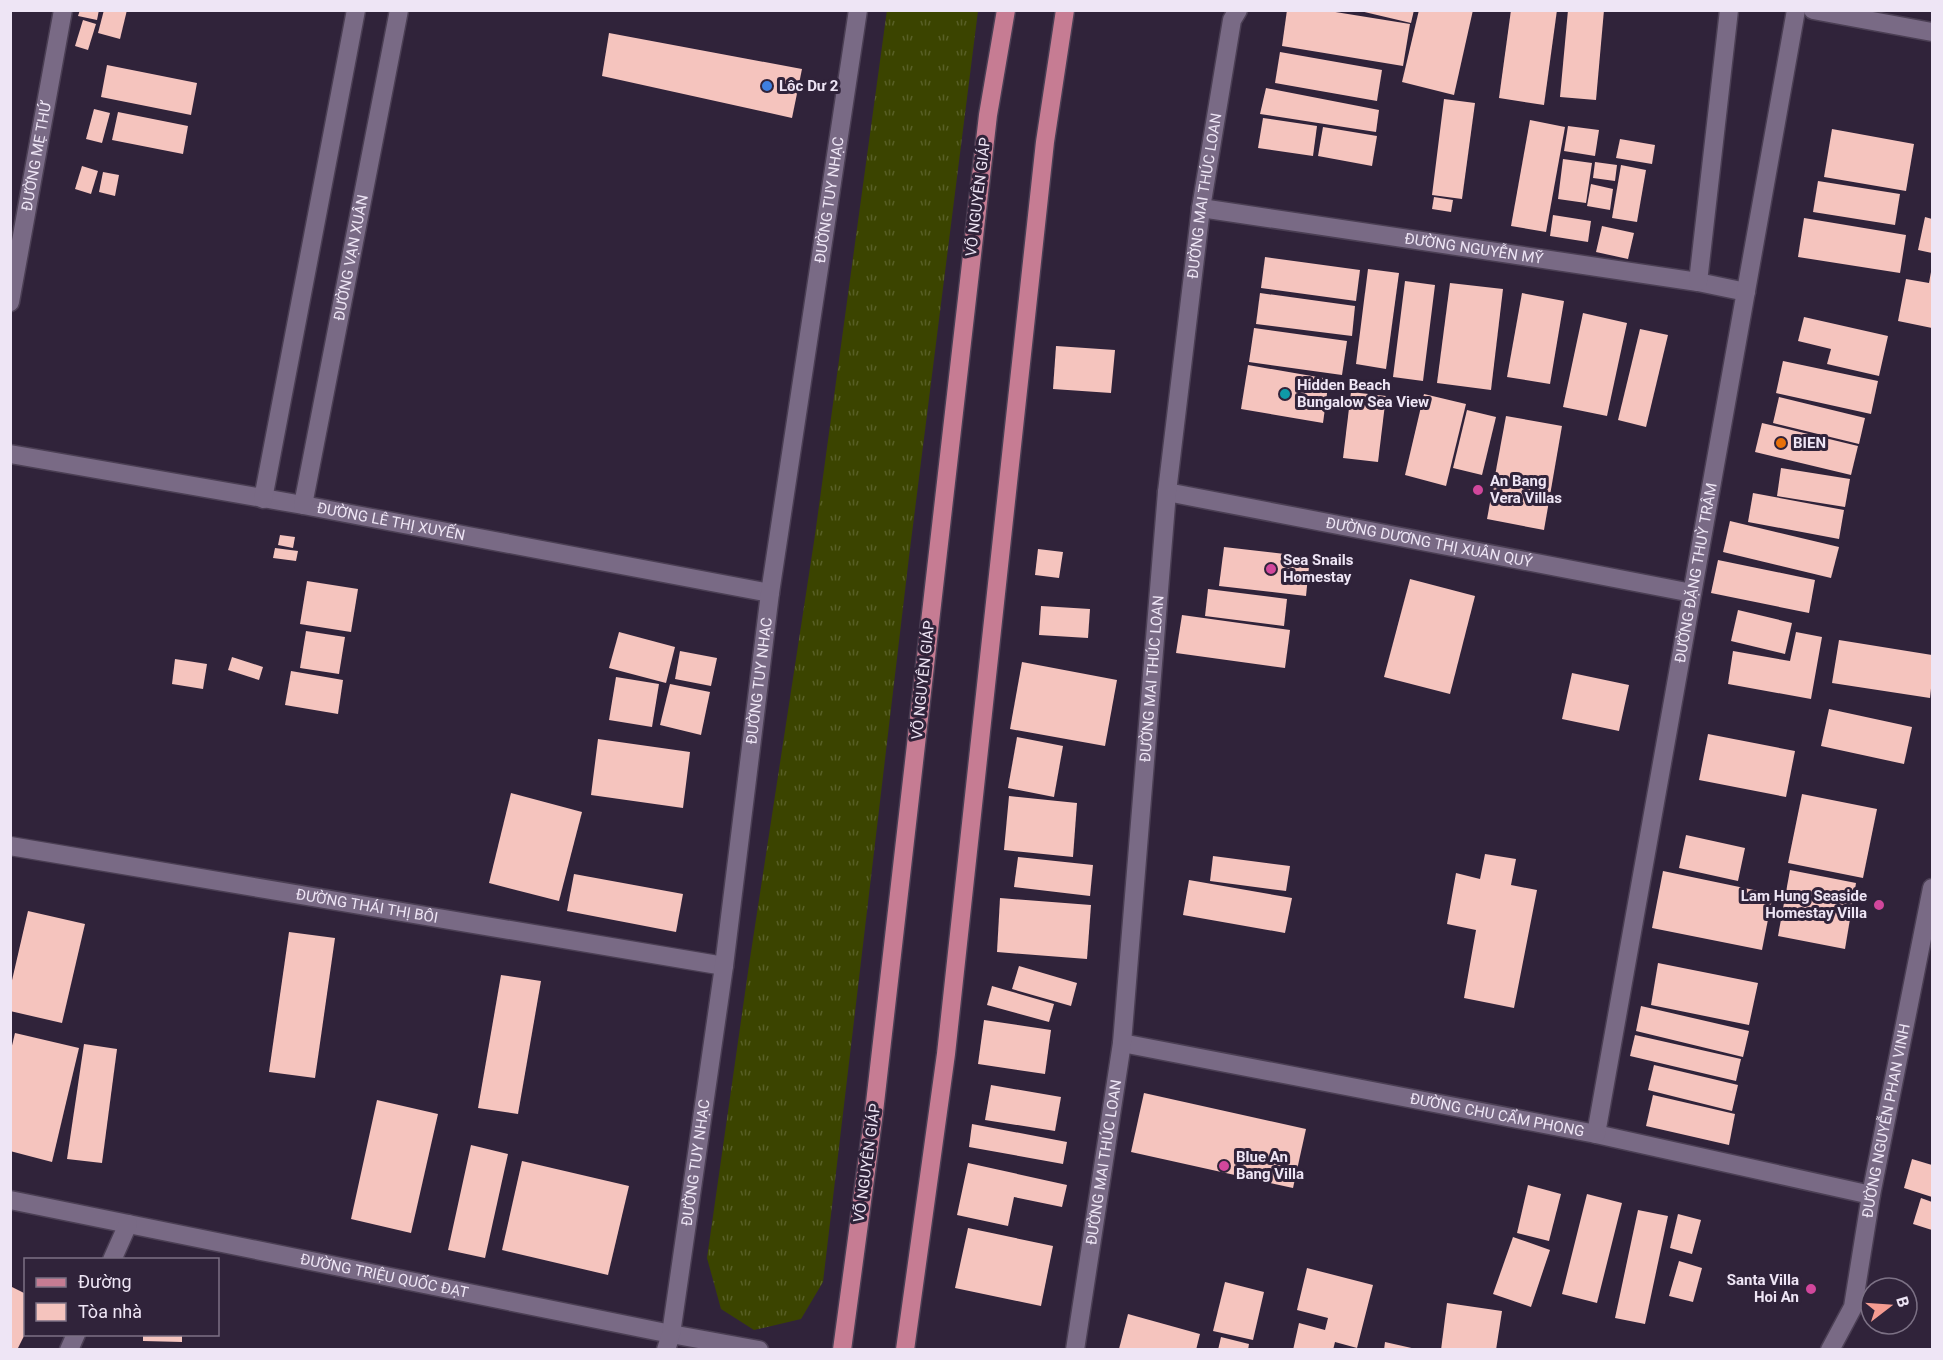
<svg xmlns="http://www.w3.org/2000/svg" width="1943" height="1360" font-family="Roboto,sans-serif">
	<defs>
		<pattern id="grass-tufts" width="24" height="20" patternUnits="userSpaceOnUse" patternTransform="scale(1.5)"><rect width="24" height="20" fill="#3b4400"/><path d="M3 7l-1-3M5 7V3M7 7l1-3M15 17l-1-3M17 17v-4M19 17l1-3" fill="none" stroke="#585f26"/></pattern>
	</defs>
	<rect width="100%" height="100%" fill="#30233a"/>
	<!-- grass -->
	<path fill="url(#grass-tufts)" d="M887,10l91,1 -69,546 -86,725 -22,37 -47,11 -33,-21 -14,-51 42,-293 66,-430z"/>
	<!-- building -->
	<g fill="#f5c4be">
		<path d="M80,10h19l-2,10 -19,-4z"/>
		<path d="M104,10h23l-7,29 -22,-6z"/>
		<path d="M1287,10h36l87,14 -7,42 -121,-20z"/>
		<path d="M1356,10h58l-3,13z"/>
		<path d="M1419,10h54l-19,85 -52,-13z"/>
		<path d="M1511,10h46l-13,95 -45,-7z"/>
		<path d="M1568,10h36l-8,90 -36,-3z"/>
		<path d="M83,20l13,4 -8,26 -13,-4z"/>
		<path d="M609,33l193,36 -10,49 -190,-42z"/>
		<path d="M1280,52l102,18 -5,31 -102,-18z"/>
		<path d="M107,65l90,18 -6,32 -90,-18z"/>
		<path d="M1266,88l113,22 -3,22 -116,-18z"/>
		<path d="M1444,99l31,4 -13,96 -30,-4z"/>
		<path d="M94,109l16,4 -8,30 -16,-4z"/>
		<path d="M118,112l70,14 -5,28 -71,-14z"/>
		<path d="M1263,118l54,8 -4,30 -55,-8z"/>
		<path d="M1530,120l35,7 -19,105 -35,-6z"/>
		<path d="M1568,126l31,4 -4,26 -31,-5z"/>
		<path d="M1323,127l54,9 -5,30 -54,-10z"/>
		<path d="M1832,129l82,15 -8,47 -82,-14z"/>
		<path d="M1620,139l35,6 -3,19 -36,-6z"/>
		<path d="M1563,159l29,4 -6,40 -28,-4z"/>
		<path d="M1595,162l22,3 -2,16 -22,-3z"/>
		<path d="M1621,165l25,5 -9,52 -25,-4z"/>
		<path d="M82,166l16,5 -7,23 -16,-5z"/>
		<path d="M103,172l16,3 -4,21 -16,-4z"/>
		<path d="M1818,181l82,13 -5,31 -82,-13z"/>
		<path d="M1591,184l22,5 -3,21 -23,-4z"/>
		<path d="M1434,197l19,3 -2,12 -19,-3z"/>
		<path d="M1553,215l38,6 -3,21 -38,-6z"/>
		<path d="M1925,217l7,2v34l-14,-3z"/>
		<path d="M1804,218l102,17 -6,38 -102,-16z"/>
		<path d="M1602,226l32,7 -6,26 -32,-7z"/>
		<path d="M1265,257l95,13 -4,31 -95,-13z"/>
		<path d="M1368,269l31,4 -13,96 -30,-5z"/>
		<path d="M1931,272l1,56 -34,-7 8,-42 23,4z"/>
		<path d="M1405,281l30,4 -12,96 -30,-4z"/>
		<path d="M1450,283l53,6 -12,101 -54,-7z"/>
		<path d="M1260,293l95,13 -3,30 -96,-12z"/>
		<path d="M1522,293l42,8 -14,83 -43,-7z"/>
		<path d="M1583,313l44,10 -20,93 -44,-9z"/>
		<path d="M1804,317l84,19 -9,40 -52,-12 4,-15 -33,-8z"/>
		<path d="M1254,328l93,13 -5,34 -93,-13z"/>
		<path d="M1640,329l28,6 -22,92 -28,-7z"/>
		<path d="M1056,346l59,4 -4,43 -58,-4z"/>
		<path d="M1783,361l95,20 -7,33 -95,-21z"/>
		<path d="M1248,365l81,14 -6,44 -82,-14z"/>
		<path d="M1351,392l35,4 -8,66 -35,-4z"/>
		<path d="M1424,394l42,10 -20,82 -41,-11z"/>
		<path d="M1779,397l86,21 -6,26 -86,-21z"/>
		<path d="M1467,410l29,7 -14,58 -29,-7z"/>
		<path d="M1506,416l56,10 -18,104 -57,-11z"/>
		<path d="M1762,423l96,23 -7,29 -96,-23z"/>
		<path d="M1781,468l69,11 -5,28 -68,-11z"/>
		<path d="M1753,493l91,17 -5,29 -91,-17z"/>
		<path d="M1730,521l109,26 -8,31 -108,-26z"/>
		<path d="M280,535l15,2 -2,11 -15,-3z"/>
		<path d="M1224,547l86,10 -4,39 -87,-10z"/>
		<path d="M275,548l23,3 -2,10 -23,-3z"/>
		<path d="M1038,549l25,3 -4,26 -24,-3z"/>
		<path d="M1718,560l97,20 -6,33 -98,-20z"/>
		<path d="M1410,579l65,17 -25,98 -66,-17z"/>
		<path d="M307,581l51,8 -7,43 -51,-8z"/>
		<path d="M1208,589l79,10 -3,27 -79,-10z"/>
		<path d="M1041,606l49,3 -2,29 -49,-3z"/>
		<path d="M1738,610l54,13 -7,31 -54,-13z"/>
		<path d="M1182,615l108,15 -5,38 -109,-15z"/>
		<path d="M306,631l39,6 -6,37 -39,-6z"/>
		<path d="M619,632l56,15 -9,36 -57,-15z"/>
		<path d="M1796,632l26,5 -11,62 -83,-15 5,-33 57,10z"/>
		<path d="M1839,640l93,15v24l-2,19 -98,-15z"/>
		<path d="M680,651l37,7 -6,28 -36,-7z"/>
		<path d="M232,657l31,10 -4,13 -31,-10z"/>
		<path d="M175,659l32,5 -4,25 -31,-5z"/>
		<path d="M1022,662l95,18 -12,66 -95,-17z"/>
		<path d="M291,671l52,9 -5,34 -53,-9z"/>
		<path d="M1572,673l57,12 -10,46 -57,-12z"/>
		<path d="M616,677l43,7 -7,43 -43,-7z"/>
		<path d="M670,684l40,8 -9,43 -41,-10z"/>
		<path d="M1829,709l83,18 -8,37 -83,-18z"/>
		<path d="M1708,734l87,17 -9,46 -87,-17z"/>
		<path d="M1017,737l46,9 -9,51 -46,-9z"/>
		<path d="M598,739l92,13 -7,56 -92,-13z"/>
		<path d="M511,793l71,19 -23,89 -70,-18z"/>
		<path d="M1802,794l75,15 -14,69 -75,-15z"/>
		<path d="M1009,796l68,7 -4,54 -69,-7z"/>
		<path d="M1686,835l59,13 -7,33 -59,-13z"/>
		<path d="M1485,854l31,5 -5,26 26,5 -23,118 -50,-10 12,-68 -29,-6 9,-51 24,6z"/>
		<path d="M1213,856l77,10 -4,25 -76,-10z"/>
		<path d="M1018,857l75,8 -3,31 -76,-9z"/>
		<path d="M1790,870l66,13 -11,66 -67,-13z"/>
		<path d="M1663,871l110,23 -11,56 -110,-22z"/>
		<path d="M574,874l109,20 -7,38 -109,-21z"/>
		<path d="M1189,880l103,18 -7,35 -102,-18z"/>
		<path d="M1000,898l91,7 -4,54 -90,-7z"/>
		<path d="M28,911l57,13 -23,99 -52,-12v-22z"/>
		<path d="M289,932l46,6 -20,140 -46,-6z"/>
		<path d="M1658,963l100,20 -9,42 -98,-20z"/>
		<path d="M1019,966l58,17 -6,23 -59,-17z"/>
		<path d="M501,975l40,6 -23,133 -40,-6z"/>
		<path d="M992,986l62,18 -5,18 -62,-17z"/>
		<path d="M1641,1006l108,25 -6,26 -107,-26z"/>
		<path d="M984,1020l67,10 -6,44 -67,-10z"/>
		<path d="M15,1033l64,15 -27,114 -42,-11v-97z"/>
		<path d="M1635,1035l106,24 -5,22 -106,-25z"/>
		<path d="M84,1044l33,5 -15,114 -35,-4z"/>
		<path d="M1654,1065l84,20 -6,26 -84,-21z"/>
		<path d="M991,1085l70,12 -6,34 -70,-11z"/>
		<path d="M1144,1093l162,36 -13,59 -162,-36z"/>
		<path d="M1653,1095l82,19 -6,31 -83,-19z"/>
		<path d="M377,1100l61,14 -27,119 -60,-14z"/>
		<path d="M972,1124l95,18 -4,22 -94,-17z"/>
		<path d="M471,1145l37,9 -23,104 -37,-8z"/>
		<path d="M1912,1159l20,6v32l-28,-9z"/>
		<path d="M522,1161l107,25 -21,89 -106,-25z"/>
		<path d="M968,1163l99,22 -5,22 -48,-10 -6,29 -51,-11z"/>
		<path d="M1528,1185l33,9 -12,47 -32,-8z"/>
		<path d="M1587,1194l35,9 -25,100 -35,-9z"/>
		<path d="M1921,1198l11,4v28l-19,-6z"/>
		<path d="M1638,1210l30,6 -23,108 -30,-6z"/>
		<path d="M1678,1214l23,6 -9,34 -22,-6z"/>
		<path d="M968,1228l85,18 -12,60 -86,-18z"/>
		<path d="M1513,1237l37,13 -19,57 -38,-13z"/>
		<path d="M1679,1261l23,7 -9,34 -24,-6z"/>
		<path d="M1307,1268l66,17 -16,63 -22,-6 -2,8h-40l6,-27 26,7 3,-12 -31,-8z"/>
		<path d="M1225,1282l39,10 -11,48 -40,-9z"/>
		<path d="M10,1286l16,8v38l-9,18h-7z"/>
		<path d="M1447,1303l55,8 -6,39h-55z"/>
		<path d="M1128,1314l72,20 -4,16 -77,-1z"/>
		<path d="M143,1335h39v7l-39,-1z"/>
		<path d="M1221,1337l28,7 -1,6h-30z"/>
		<path d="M1385,1342l31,7v1h-32z"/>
	</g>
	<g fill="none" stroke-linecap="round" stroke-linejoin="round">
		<!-- minor casing -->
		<g stroke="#4b3f54" stroke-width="21">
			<g id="minor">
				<path d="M1813,10l119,22"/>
				<path id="s1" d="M1201,208l497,74 48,10"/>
				<path d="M1698,282l31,-272"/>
				<path id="s2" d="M10,302l53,-292"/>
				<path id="s3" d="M10,454l293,51 467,88"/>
				<path id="s4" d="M1167,492l525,101"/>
				<path d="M263,499l93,-489"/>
				<path id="s5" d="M303,505l96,-495"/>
				<path id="s6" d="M10,846l714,120"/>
				<path id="s7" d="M1122,1043l474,91 275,61"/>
				<path id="s8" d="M1596,1134l200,-1124"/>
				<path id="s9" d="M10,1200l661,134 88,16"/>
				<path d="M112,1260l16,-36"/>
				<path d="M69,1350l7,-16"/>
				<path id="s10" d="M666,1350l5,-16 53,-368 46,-373 88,-583"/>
				<path id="s11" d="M1075,1350l47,-307 45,-551 34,-284 31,-188 6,-10"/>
				<path id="s12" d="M1830,1350l23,-43 18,-112 61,-307"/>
			</g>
		</g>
		<!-- major casing -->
		<g stroke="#4b3f54" stroke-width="21">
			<g id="major">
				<path d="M842,1350l32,-238 114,-997 18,-105"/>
				<path d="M905,1350l41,-296 99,-912 20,-132"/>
			</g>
		</g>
		<!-- minor -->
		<use href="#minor" stroke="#796a85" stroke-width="18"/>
		<!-- major -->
		<use href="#major" stroke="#c67c93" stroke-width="18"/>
	</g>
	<!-- markers -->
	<circle fill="#3f7fe0" stroke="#30233a" stroke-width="2" cx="767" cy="86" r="6"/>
	<circle fill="#0f9aa8" stroke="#30233a" stroke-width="2" cx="1285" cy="394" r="6"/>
	<circle fill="#e8710a" stroke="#30233a" stroke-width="2" cx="1781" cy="443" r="6"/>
	<g fill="#d1479c" stroke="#30233a" stroke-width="2">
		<circle cx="1478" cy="490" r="6"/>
		<circle cx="1271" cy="569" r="6"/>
		<circle cx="1879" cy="905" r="6"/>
		<circle cx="1224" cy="1166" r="6"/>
		<circle cx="1811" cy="1289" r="6"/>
	</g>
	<g text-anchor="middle" stroke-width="6" stroke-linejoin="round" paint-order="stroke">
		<!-- poi labels -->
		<g font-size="15" font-weight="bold" fill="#eee5f5" stroke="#30233a" text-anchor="start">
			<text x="779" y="91">Lôc Dư 2</text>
			<text x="1297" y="390">Hidden Beach<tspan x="1297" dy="17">Bungalow Sea View</tspan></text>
			<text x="1793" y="448">BIEN</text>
			<text x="1490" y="486">An Bang<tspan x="1490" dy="17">Vera Villas</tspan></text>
			<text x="1283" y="565">Sea Snails<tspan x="1283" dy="17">Homestay</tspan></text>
			<text x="1867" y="901" text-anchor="end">Lam Hung Seaside<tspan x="1867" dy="17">Homestay Villa</tspan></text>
			<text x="1236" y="1162">Blue An<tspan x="1236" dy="17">Bang Villa</tspan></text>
			<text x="1799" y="1285" text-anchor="end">Santa Villa<tspan x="1799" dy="17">Hoi An</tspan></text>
		</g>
		<!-- street labels -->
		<g font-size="15" fill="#eee5f5" stroke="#30233a">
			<text dy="5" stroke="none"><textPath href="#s2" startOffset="148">ĐƯỜNG MẸ THỨ</textPath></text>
			<text dy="5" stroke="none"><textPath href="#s11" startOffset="1162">ĐƯỜNG MAI THÚC LOAN</textPath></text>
			<text transform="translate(978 197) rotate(-83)" y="5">VÕ NGUYÊN GIÁP</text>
			<text dy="5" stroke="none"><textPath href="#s10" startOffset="1162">ĐƯỜNG TUY NHẠC</textPath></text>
			<text dy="5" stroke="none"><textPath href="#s1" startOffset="276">ĐƯỜNG NGUYỄN MỸ</textPath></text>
			<text dy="5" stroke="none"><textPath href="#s5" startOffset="252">ĐƯỜNG VẠN XUÂN</textPath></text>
			<text dy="5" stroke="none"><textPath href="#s3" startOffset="387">ĐƯỜNG LÊ THỊ XUYẾN</textPath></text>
			<text dy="5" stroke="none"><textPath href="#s4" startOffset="267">ĐƯỜNG DƯƠNG THỊ XUÂN QUÝ</textPath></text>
			<text dy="5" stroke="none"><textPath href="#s8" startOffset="570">ĐƯỜNG ĐẶNG THUỲ TRÂM</textPath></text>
			<text dy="5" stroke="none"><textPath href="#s11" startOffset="676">ĐƯỜNG MAI THÚC LOAN</textPath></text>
			<text dy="5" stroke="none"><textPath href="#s10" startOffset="676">ĐƯỜNG TUY NHẠC</textPath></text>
			<text transform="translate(923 680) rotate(-84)" y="5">VÕ NGUYÊN GIÁP</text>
			<text dy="5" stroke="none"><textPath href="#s6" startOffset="362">ĐƯỜNG THÁI THỊ BÔI</textPath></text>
			<text dy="5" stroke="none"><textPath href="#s7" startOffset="382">ĐƯỜNG CHU CẨM PHONG</textPath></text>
			<text dy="5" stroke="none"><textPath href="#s12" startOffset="238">ĐƯỜNG NGUYỄN PHAN VINH</textPath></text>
			<text dy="5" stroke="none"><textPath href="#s10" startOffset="190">ĐƯỜNG TUY NHẠC</textPath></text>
			<text dy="5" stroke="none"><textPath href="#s11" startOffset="190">ĐƯỜNG MAI THÚC LOAN</textPath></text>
			<text transform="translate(867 1163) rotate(-82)" y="5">VÕ NGUYÊN GIÁP</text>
			<text dy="5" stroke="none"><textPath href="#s9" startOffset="382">ĐƯỜNG TRIỆU QUỐC ĐẠT</textPath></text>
		</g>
	</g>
	<!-- border -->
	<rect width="1943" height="1360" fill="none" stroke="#eee5f5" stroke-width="24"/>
	<!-- legend -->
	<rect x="24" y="1258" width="195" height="78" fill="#30233a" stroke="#7c7185" stroke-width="1.5"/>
	<rect x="36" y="1278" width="30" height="9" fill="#c67c93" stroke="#7c7185" stroke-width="1.5"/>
	<text x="78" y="1288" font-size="18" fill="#eee5f5">Đường</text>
	<rect x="36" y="1303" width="30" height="18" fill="#f5c4be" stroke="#7c7185" stroke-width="1.5"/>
	<text x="78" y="1318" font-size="18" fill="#eee5f5">Tòa nhà</text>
	<!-- north arrow -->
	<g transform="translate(1889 1306) rotate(73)"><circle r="28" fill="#30233a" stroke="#7c7185" stroke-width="1.5"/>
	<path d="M0-4.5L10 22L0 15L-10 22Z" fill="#f59c91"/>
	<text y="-9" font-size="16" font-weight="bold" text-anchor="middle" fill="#eee5f5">B</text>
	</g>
</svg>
